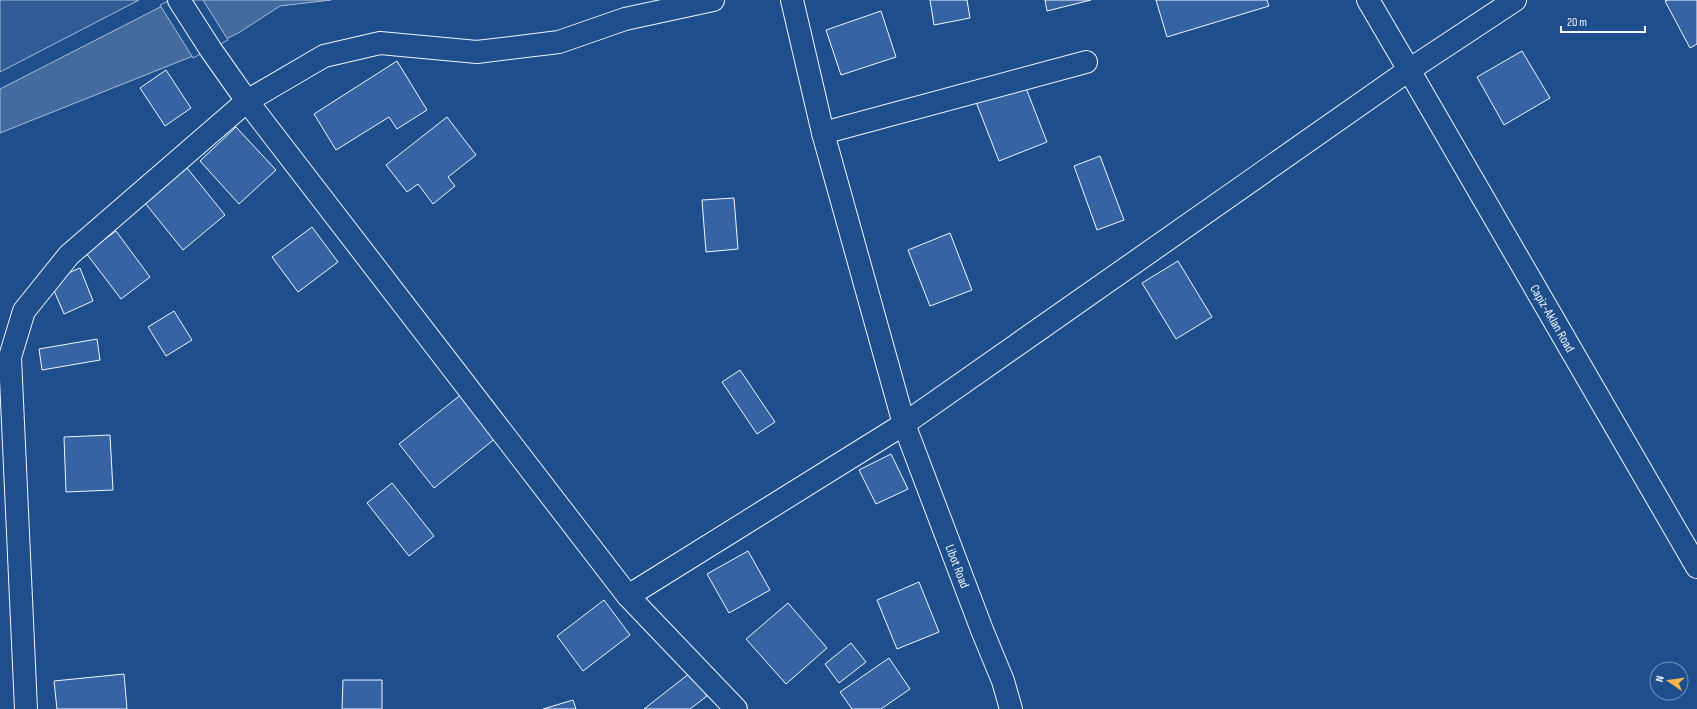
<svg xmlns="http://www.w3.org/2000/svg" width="1697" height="709" font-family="'Sofia Sans Condensed',sans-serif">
	<rect width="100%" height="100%" fill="#1f4e8c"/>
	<!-- built -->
	<path fill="#305b95" stroke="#a8bbd7" d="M0,0h139l-139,72z"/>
	<!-- water -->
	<path fill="#446ba0" stroke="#a8bbd7" d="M174,0h157l-51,6 -40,26 -47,24 -193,77v-44z"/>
	<!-- pier -->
	<path fill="#1f4e8c" stroke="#a8bbd7" d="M170,0h33l25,40 -35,18 -33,-53z"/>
	<!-- building -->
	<g fill="#3563a3" stroke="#f2f6ff">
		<path d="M930,0h37l3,18 -36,7z"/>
		<path d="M1045,0h46l-44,11z"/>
		<path d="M1156,0h111l2,6 -102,31z"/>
		<path d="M1668,0h29v44l-7,4 -25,-47z"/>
		<path d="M881,11l15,46 -55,18 -15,-45z"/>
		<path d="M1522,51l28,47 -46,27 -27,-48z"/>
		<path d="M397,61l30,49 -30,19 -8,-12 -53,33 -22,-36z"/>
		<path d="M166,70l25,38 -26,18 -25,-38z"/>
		<path d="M1024,83l23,59 -48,19 -23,-59z"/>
		<path d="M447,117l29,38 -28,22 7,9 -22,18 -15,-20 -11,8 -21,-27z"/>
		<path d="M236,127l40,43 -37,34 -39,-43z"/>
		<path d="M1100,156l24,64 -27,10 -23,-64z"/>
		<path d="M187,168l38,47 -42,35 -38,-47z"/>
		<path d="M734,198l4,51 -32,3 -4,-52z"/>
		<path d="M312,227l26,35 -40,30 -26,-35z"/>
		<path d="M116,231l34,46 -29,22 -35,-46z"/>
		<path d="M950,233l22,57 -42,16 -22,-56z"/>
		<path d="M1178,261l34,56 -36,22 -34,-56z"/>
		<path d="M80,268l13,33 -29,13 -14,-33z"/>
		<path d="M174,311l18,29 -26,16 -18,-29z"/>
		<path d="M97,339l3,21 -58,10 -3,-21z"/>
		<path d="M740,370l35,52 -18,12 -35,-52z"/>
		<path d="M463,393l34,44 -63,51 -35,-44z"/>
		<path d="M110,435l3,55 -47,2 -2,-55z"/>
		<path d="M891,454l17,35 -32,15 -17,-34z"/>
		<path d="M392,483l42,53 -25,20 -42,-53z"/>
		<path d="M748,551l22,39 -41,23 -22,-39z"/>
		<path d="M919,582l20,50 -42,17 -20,-49z"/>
		<path d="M604,600l26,35 -47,36 -26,-35z"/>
		<path d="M788,603l39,45 -41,36 -40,-45z"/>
		<path d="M851,643l15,19 -27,21 -14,-19z"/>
		<path d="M889,658l21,31 -29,20h-29l-12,-17z"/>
		<path d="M690,673l17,23 -17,13h-46z"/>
		<path d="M124,674l3,35h-70l-3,-28z"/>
		<path d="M343,680h39v29h-40z"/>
		<path d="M573,700l3,9h-33z"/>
	</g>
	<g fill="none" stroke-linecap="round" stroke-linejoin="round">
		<!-- street casing -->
		<g stroke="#f2f6ff" stroke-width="24">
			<g id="street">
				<path d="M792,0l31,133 81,291 78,206 21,51 8,28"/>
				<path d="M823,133l263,-71"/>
				<path d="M628,596l276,-172 505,-354"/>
				<path d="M26,709l-16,-352 14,-46 45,-56 178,-154 77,-45 56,-13 97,9 82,-10 66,-23 88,-19"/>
			</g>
		</g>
		<!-- secondary casing -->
		<g stroke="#f2f6ff" stroke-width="24">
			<path id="secondary" d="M179,0l32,50 36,51 381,495 108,113"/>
		</g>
		<!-- primary casing -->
		<g stroke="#f2f6ff" stroke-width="24">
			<path id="primary" d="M1409,70l288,497"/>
		</g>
		<!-- highway casing -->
		<g stroke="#f2f6ff" stroke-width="24">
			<path id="highway" d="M1368,0l41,70 106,-70"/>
		</g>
		<!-- street -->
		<use href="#street" stroke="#1f4e8c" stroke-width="22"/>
		<!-- secondary -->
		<use href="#secondary" stroke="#1f4e8c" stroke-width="22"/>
		<!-- primary -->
		<use href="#primary" stroke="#1f4e8c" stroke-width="22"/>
		<!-- highway -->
		<use href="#highway" stroke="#1f4e8c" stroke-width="22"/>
	</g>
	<g text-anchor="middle" stroke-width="3" stroke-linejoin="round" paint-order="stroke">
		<!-- street labels -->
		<g font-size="13" fill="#f2f6ff" stroke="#1f4e8c">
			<text transform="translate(1553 318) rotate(60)" y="5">Capiz-Aklan Road</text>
			<text transform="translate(958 566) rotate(69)" y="5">Libot Road</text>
		</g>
	</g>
	<!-- north arrow -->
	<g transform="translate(1669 681) rotate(283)"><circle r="19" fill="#1f4e8c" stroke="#7391ba"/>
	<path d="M0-3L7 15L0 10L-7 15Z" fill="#ffb74d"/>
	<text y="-6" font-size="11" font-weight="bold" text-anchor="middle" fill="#f2f6ff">N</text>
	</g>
	<!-- scale -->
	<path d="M1561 26v6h84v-6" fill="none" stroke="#f2f6ff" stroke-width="2"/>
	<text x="1567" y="26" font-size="12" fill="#f2f6ff" stroke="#1f4e8c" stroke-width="3" paint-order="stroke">20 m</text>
</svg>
